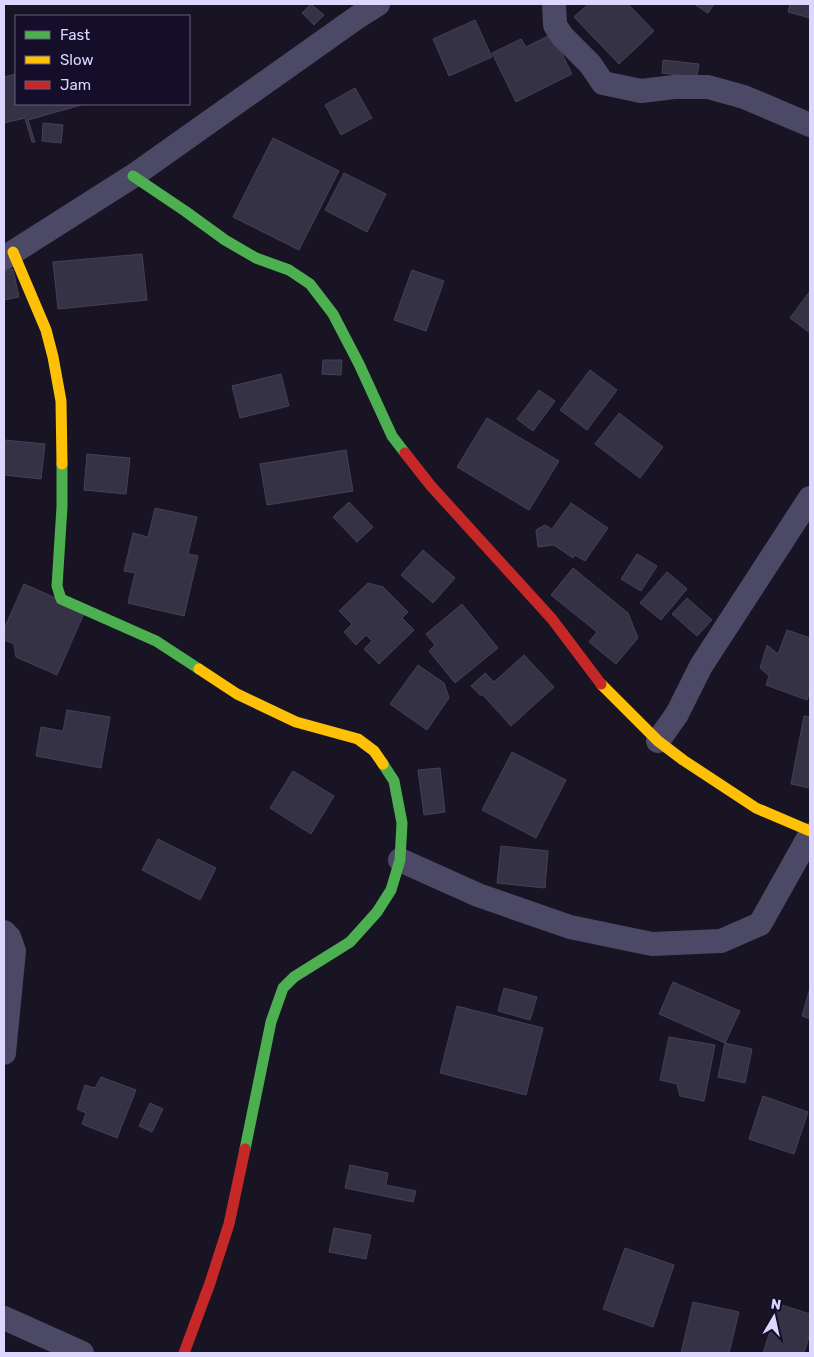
<svg xmlns="http://www.w3.org/2000/svg" width="814" height="1357" font-family="Rubik,sans-serif">
	<rect width="100%" height="100%" fill="#181424"/>
	<!-- building -->
	<g fill="#363246" stroke="#453f58">
		<path d="M311,4l13,11 -10,10 -12,-12z"/>
		<path d="M588,4h40l26,27 -35,33 -45,-47z"/>
		<path d="M694,4h20l-6,9z"/>
		<path d="M790,4h20v14l-22,-6z"/>
		<path d="M475,20l17,37 -43,19 -16,-37z"/>
		<path d="M552,34l20,40 -56,28 -24,-49 29,-14 5,8z"/>
		<path d="M663,60l36,4 -2,13 -35,-4z"/>
		<path d="M16,74v30h65v1l-53,15 7,22h-3l-7,-24 -21,5v-46z"/>
		<path d="M355,88l17,30 -31,17 -16,-30z"/>
		<path d="M43,123l20,2 -2,18 -19,-2z"/>
		<path d="M273,138l66,33 -40,79 -66,-33z"/>
		<path d="M344,173l42,21 -19,38 -42,-22z"/>
		<path d="M142,254l5,46 -89,9 -5,-47z"/>
		<path d="M13,269l6,28 -15,3v-29z"/>
		<path d="M412,270l32,11 -18,50 -32,-11z"/>
		<path d="M810,291v42l-20,-15z"/>
		<path d="M323,360h19l-1,15 -19,-1z"/>
		<path d="M590,370l27,20 -30,40 -27,-20z"/>
		<path d="M281,374l8,32 -49,12 -8,-32z"/>
		<path d="M539,390l16,11 -22,30 -16,-12z"/>
		<path d="M619,413l44,34 -23,31 -45,-34z"/>
		<path d="M487,418l72,43 -30,49 -72,-43z"/>
		<path d="M4,440l41,4 -4,35 -37,-4z"/>
		<path d="M346,450l7,41 -86,14 -7,-41z"/>
		<path d="M87,454l43,4 -4,36 -42,-4z"/>
		<path d="M349,502l24,25 -16,15 -24,-25z"/>
		<path d="M571,503l37,25 -23,33 -10,-6 -2,3 -19,-13 -16,2 -2,-17 9,-5 7,4z"/>
		<path d="M155,508l42,9 -9,37 10,2 -14,60 -56,-13 7,-30 -11,-2 9,-38 15,4z"/>
		<path d="M423,550l32,28 -22,25 -32,-28z"/>
		<path d="M637,554l20,12 -16,25 -20,-12z"/>
		<path d="M573,568l55,45 10,25 -22,26 -27,-22 8,-10 -46,-37z"/>
		<path d="M667,572l20,17 -26,31 -21,-17z"/>
		<path d="M368,583l15,4 25,25 -6,6 12,12 -35,34 -15,-15 8,-8 -6,-6 -10,10 -12,-13 8,-8 -13,-13z"/>
		<path d="M24,584l61,27 -28,64 -41,-18 -2,-13 -10,-4v-11z"/>
		<path d="M687,598l25,22 -15,16 -25,-22z"/>
		<path d="M462,604l36,44 -43,35 -26,-32 6,-6 -9,-11z"/>
		<path d="M787,630l23,8v53l-3,9 -41,-15 3,-9 -9,-8 7,-23 11,9z"/>
		<path d="M524,655l30,32 -43,39 -29,-32 -1,2 -10,-10 14,-13 9,9z"/>
		<path d="M418,665l26,18 5,15 -22,32 -37,-26z"/>
		<path d="M67,710l43,7 -9,51 -65,-12 5,-29 22,4z"/>
		<path d="M804,716l6,1v71l-19,-4z"/>
		<path d="M512,752l54,28 -30,58 -54,-28z"/>
		<path d="M440,768l5,44 -21,3 -6,-45z"/>
		<path d="M293,771l41,25 -23,38 -41,-26z"/>
		<path d="M158,839l58,29 -16,32 -58,-30z"/>
		<path d="M501,846l47,5 -3,37 -48,-5z"/>
		<path d="M673,982l67,29 -15,32 -66,-29z"/>
		<path d="M504,988l33,9 -7,23 -32,-9z"/>
		<path d="M810,988v31l-8,-3z"/>
		<path d="M457,1006l86,22 -17,67 -86,-22z"/>
		<path d="M669,1037l46,8 -11,56 -24,-5 -3,-12 -17,-4z"/>
		<path d="M725,1043l27,6 -7,34 -27,-6z"/>
		<path d="M101,1077l35,13 -19,48 -35,-14 4,-11 -9,-4 8,-24 10,3z"/>
		<path d="M763,1096l45,16 -14,42 -45,-15z"/>
		<path d="M150,1103l13,6 -11,23 -13,-6z"/>
		<path d="M350,1165l38,8 -2,12 30,6 -3,11 -68,-14z"/>
		<path d="M334,1228l37,7 -5,24 -37,-7z"/>
		<path d="M625,1248l49,17 -21,62 -50,-18z"/>
		<path d="M693,1302l46,10 -10,41h-48z"/>
		<path d="M779,1304l31,10v23h-1l-5,16h-41z"/>
	</g>
	<g fill="none" stroke-linecap="round" stroke-linejoin="round">
		<!-- street -->
		<g stroke="#4b4965" stroke-width="24">
			<path d="M554,4l1,21 7,11 28,28 13,19 38,8 33,-4h34l36,10 66,28"/>
			<path d="M4,258l129,-82 226,-160 19,-12"/>
			<path d="M658,741l19,-27 24,-48 109,-168"/>
			<path d="M400,860l78,35 92,32 82,17 69,-3 39,-17 50,-89"/>
			<path d="M4,932l5,5 5,14 -10,102"/>
			<path d="M4,1318l78,35"/>
		</g>
		<!-- fast -->
		<g stroke="#4caf50" stroke-width="11">
			<path d="M133,176l52,35 40,29 31,18 33,12 21,14 23,30 26,50 33,72 13,17"/>
			<path d="M62,464v43l-5,79 4,13 95,42 43,28"/>
			<path d="M245,1149l26,-127 12,-34 11,-11 56,-35 27,-30 14,-22 9,-30 2,-37 -8,-42 -11,-17"/>
		</g>
		<!-- slow -->
		<g stroke="#ffc107" stroke-width="11">
			<path d="M13,252l33,78 7,27 8,44 1,63"/>
			<path d="M199,669l38,25 59,28 62,17 16,12 9,13"/>
			<path d="M601,684l57,57 25,19 73,48 54,23"/>
		</g>
		<!-- jam -->
		<g stroke="#c62828" stroke-width="11">
			<path d="M405,453l26,33 121,133 49,65"/>
			<path d="M184,1353l26,-70 19,-59 16,-75"/>
		</g>
	</g>
	<!-- border -->
	<rect width="814" height="1357" fill="none" stroke="#ddd7ff" stroke-width="10"/>
	<!-- legend -->
	<rect x="15" y="15" width="175" height="90" fill="#140e2a" stroke="#645e7f"/>
	<rect x="25" y="31" width="25" height="8" fill="#4caf50" stroke="#645e7f"/>
	<text x="60" y="40" font-size="15" fill="#ddd7ff">Fast</text>
	<rect x="25" y="56" width="25" height="8" fill="#ffc107" stroke="#645e7f"/>
	<text x="60" y="65" font-size="15" fill="#ddd7ff">Slow</text>
	<rect x="25" y="81" width="25" height="8" fill="#c62828" stroke="#645e7f"/>
	<text x="60" y="90" font-size="15" fill="#ddd7ff">Jam</text>
	<!-- north arrow -->
	<g transform="translate(774 1317) rotate(9)" stroke="#140e2a" stroke-width="4" paint-order="stroke">
	<path d="M0-4L9 19L0 12L-9 19Z" fill="#ddd7ff"/>
	<text y="-8" font-size="14" font-weight="bold" text-anchor="middle" fill="#ddd7ff">N</text>
	</g>
</svg>
